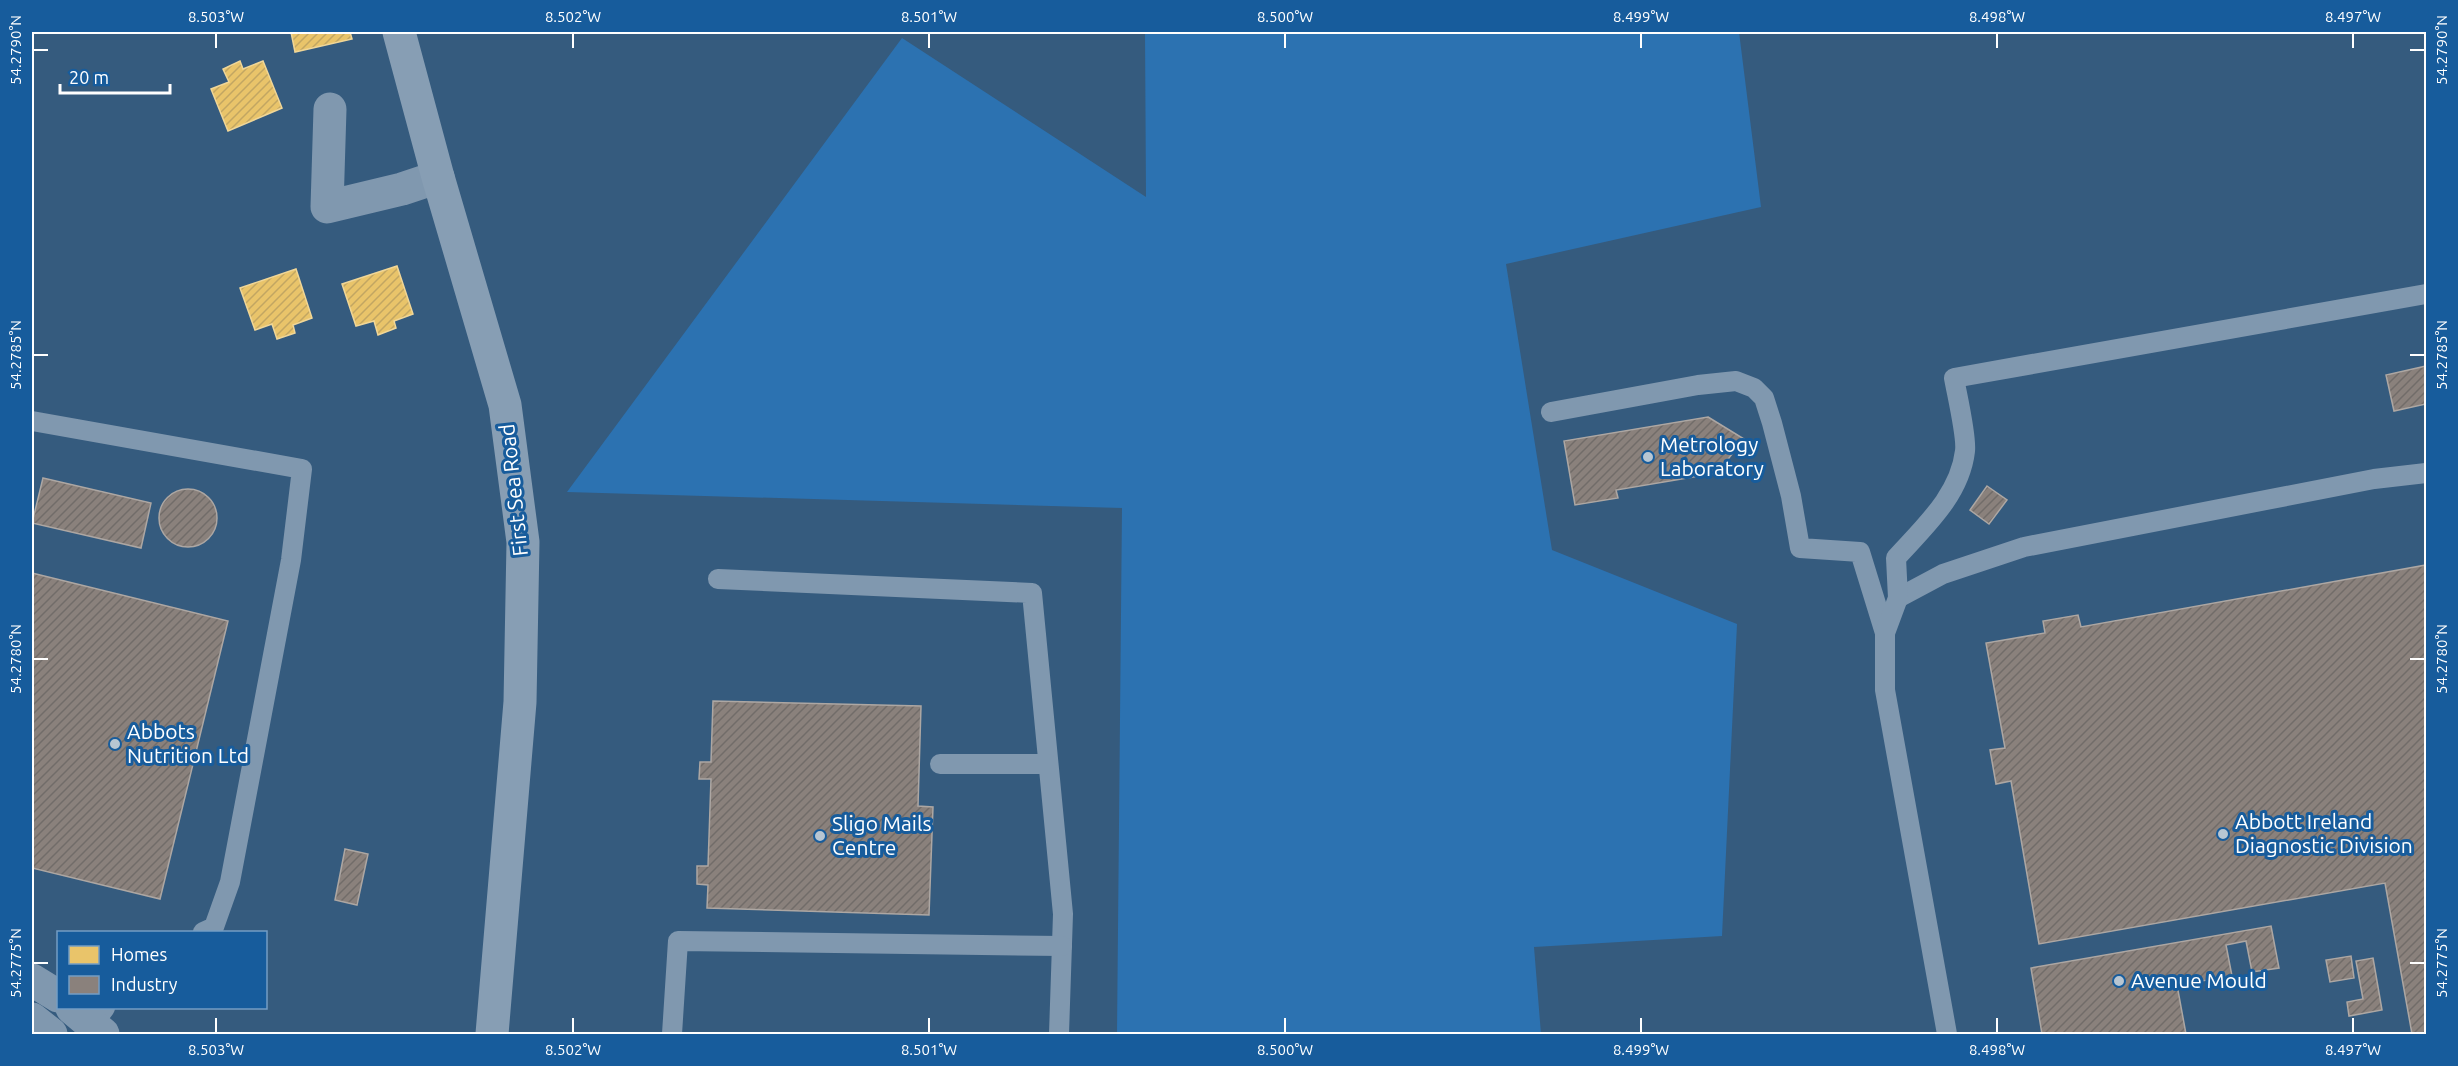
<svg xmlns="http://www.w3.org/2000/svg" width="2458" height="1066" font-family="Ubuntu,sans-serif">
	<defs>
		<pattern id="homes-hatch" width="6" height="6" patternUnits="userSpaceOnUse" patternTransform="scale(1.5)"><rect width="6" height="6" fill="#e9c46a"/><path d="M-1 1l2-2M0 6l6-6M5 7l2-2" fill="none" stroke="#c2a662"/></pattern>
		<pattern id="industry-hatch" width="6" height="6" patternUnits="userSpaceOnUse" patternTransform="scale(1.5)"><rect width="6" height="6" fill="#8a817c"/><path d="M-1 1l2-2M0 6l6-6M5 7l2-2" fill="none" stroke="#716c69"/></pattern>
	</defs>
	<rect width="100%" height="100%" fill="#355b7e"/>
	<!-- green -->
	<path fill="#2c72b1" d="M1145,32h594l22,175 -255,57 46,286 185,74 -15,312 -188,11 7,87h-424l5,-526 -555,-16 335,-454 244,159z"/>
	<!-- homes -->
	<g fill="url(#homes-hatch)" stroke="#f0d697" stroke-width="1.5">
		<path d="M291,32h59l2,7 -57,13z"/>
		<path d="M240,61l3,8 20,-8 19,47 -54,23 -17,-42 18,-7 -6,-13z"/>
		<path d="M397,266l16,48 -19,7 2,7 -18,7 -4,-14 -18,5 -14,-42z"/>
		<path d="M296,269l16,49 -19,7 2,8 -18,6 -5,-15 -17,6 -15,-42z"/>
	</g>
	<!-- industry -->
	<g fill="url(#industry-hatch)" stroke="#ada7a3" stroke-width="1.5">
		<path d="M2426,366v38l-32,7 -8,-36z"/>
		<path d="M1708,417l36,22 -27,34 -101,17 2,8 -43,7 -11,-64z"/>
		<path d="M43,478l108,25 -10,45 -109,-25z"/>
		<path d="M1987,486l20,14 -18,24 -19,-14z"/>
		<circle cx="188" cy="518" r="29"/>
		<path d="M2426,565v469h-14l-27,-151 -346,61 -28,-163 -15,3 -6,-34 15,-2 -19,-105 59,-10 -2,-12 35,-6 3,12z"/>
		<path d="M32,573l196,48 -68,278 -128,-31z"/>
		<path d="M713,701l208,5 -3,100 15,1 -4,108 -222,-7 1,-23 -11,-1v-18h11l3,-87h-12l1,-17h11z"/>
		<path d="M345,849l23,5 -11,51 -22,-5z"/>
		<path d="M2271,926l8,42 -27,4 -6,-31 -20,4 6,31 -55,9 9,49h-144l-11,-66z"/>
		<path d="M2351,956l3,22 -24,4 -4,-22z"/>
		<path d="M2373,958l9,52 -33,6 -2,-14 16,-3 -7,-38z"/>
	</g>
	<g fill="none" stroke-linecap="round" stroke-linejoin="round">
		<!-- lane -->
		<g stroke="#8098af" stroke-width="20">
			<path d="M1551,412l147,-27 38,-4 18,7 10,10 8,25 19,73 9,52 60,4 25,81"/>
			<path d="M32,421l270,48 -11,91 -61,322 -16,45 -11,5"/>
			<path d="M718,579l314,14 31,321 -4,120"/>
			<path d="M1898,598l45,-24 81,-27 350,-68 52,-6"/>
			<path d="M940,764h108"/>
			<path d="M92,1025l13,-17"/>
			<path d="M672,1034l6,-93 384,5"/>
			<path d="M1947,1034l-62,-344v-57l13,-35 -2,-40c28,-31 64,-63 69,-107 2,-14 -8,-56 -11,-73l472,-84"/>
		</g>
		<!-- street -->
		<g stroke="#8098af" stroke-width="33">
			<path d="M330,109l-3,98 75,-18 36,-12"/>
			<path d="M32,980l26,16"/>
			<path d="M72,1008l31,26"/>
			<path d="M32,1019l19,15"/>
		</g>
		<!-- secondary -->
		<path stroke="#879eb4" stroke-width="33" d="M399,32l39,145 67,228 18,137 -3,160 -28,332"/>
	</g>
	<!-- ticks -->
	<path fill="none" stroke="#fff" stroke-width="2" d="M216,33v15M573,33v15M929,33v15M1285,33v15M1641,33v15M1997,33v15M2353,33v15M33,50h15M2410,50h15M33,355h15M2410,355h15M33,659h15M2410,659h15M33,963h15M2410,963h15M216,1018v15M573,1018v15M929,1018v15M1285,1018v15M1641,1018v15M1997,1018v15M2353,1018v15"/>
	<!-- markers -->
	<g fill="#b8c6d2" stroke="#175c9c" stroke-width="2">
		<circle cx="1648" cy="457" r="6"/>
		<circle cx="115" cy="744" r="6"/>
		<circle cx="2223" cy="834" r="6"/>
		<circle cx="820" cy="836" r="6"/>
		<circle cx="2119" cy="981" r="6"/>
	</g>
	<g text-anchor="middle" stroke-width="6" stroke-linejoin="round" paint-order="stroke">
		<!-- poi labels -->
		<g font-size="21" fill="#fff" stroke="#175c9c" text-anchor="start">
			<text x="1660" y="452">Metrology<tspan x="1660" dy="24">Laboratory</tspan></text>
			<text x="127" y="739">Abbots<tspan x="127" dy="24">Nutrition Ltd</tspan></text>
			<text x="2235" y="829">Abbott Ireland<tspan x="2235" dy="24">Diagnostic Division</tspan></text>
			<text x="832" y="831">Sligo Mails<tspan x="832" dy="24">Centre</tspan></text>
			<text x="2131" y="988">Avenue Mould</text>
		</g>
		<!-- street labels -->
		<g font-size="21" fill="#fff" stroke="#175c9c">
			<text transform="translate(514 490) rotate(-96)" y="7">First Sea Road</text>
		</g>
	</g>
	<!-- border -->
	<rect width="2458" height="1066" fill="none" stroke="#175c9c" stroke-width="66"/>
	<!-- legend -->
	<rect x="57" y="931" width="210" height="78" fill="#175c9c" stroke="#749dc4" stroke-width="1.5"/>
	<rect x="69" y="946" width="30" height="18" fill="#e9c46a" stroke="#749dc4" stroke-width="1.5"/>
	<text x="111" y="961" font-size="18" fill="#ffffff">Homes</text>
	<rect x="69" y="976" width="30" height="18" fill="#8a817c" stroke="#749dc4" stroke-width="1.5"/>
	<text x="111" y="991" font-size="18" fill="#ffffff">Industry</text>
	<!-- scale -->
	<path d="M60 84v9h110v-9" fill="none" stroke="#ffffff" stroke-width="3"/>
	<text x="69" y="84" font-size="18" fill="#ffffff" stroke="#175c9c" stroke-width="4.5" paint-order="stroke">20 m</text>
	<rect x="33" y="33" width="2392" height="1000" fill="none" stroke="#fff" stroke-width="2"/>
	<g font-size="15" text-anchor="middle" fill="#fff">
		<text x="216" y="22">8.503°W</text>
		<text x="573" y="22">8.502°W</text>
		<text x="929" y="22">8.501°W</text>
		<text x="1285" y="22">8.500°W</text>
		<text x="1641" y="22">8.499°W</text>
		<text x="1997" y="22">8.498°W</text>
		<text x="2353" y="22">8.497°W</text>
		<text transform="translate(16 50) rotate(-90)" y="5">54.2790°N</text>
		<text transform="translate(2442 50) rotate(-90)" y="5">54.2790°N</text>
		<text transform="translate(16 355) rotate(-90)" y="5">54.2785°N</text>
		<text transform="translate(2442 355) rotate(-90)" y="5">54.2785°N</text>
		<text transform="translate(16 659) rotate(-90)" y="5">54.2780°N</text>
		<text transform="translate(2442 659) rotate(-90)" y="5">54.2780°N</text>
		<text transform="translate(16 963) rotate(-90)" y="5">54.2775°N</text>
		<text transform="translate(2442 963) rotate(-90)" y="5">54.2775°N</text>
		<text x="216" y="1055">8.503°W</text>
		<text x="573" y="1055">8.502°W</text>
		<text x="929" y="1055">8.501°W</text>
		<text x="1285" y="1055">8.500°W</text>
		<text x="1641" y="1055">8.499°W</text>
		<text x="1997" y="1055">8.498°W</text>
		<text x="2353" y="1055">8.497°W</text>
	</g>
</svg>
